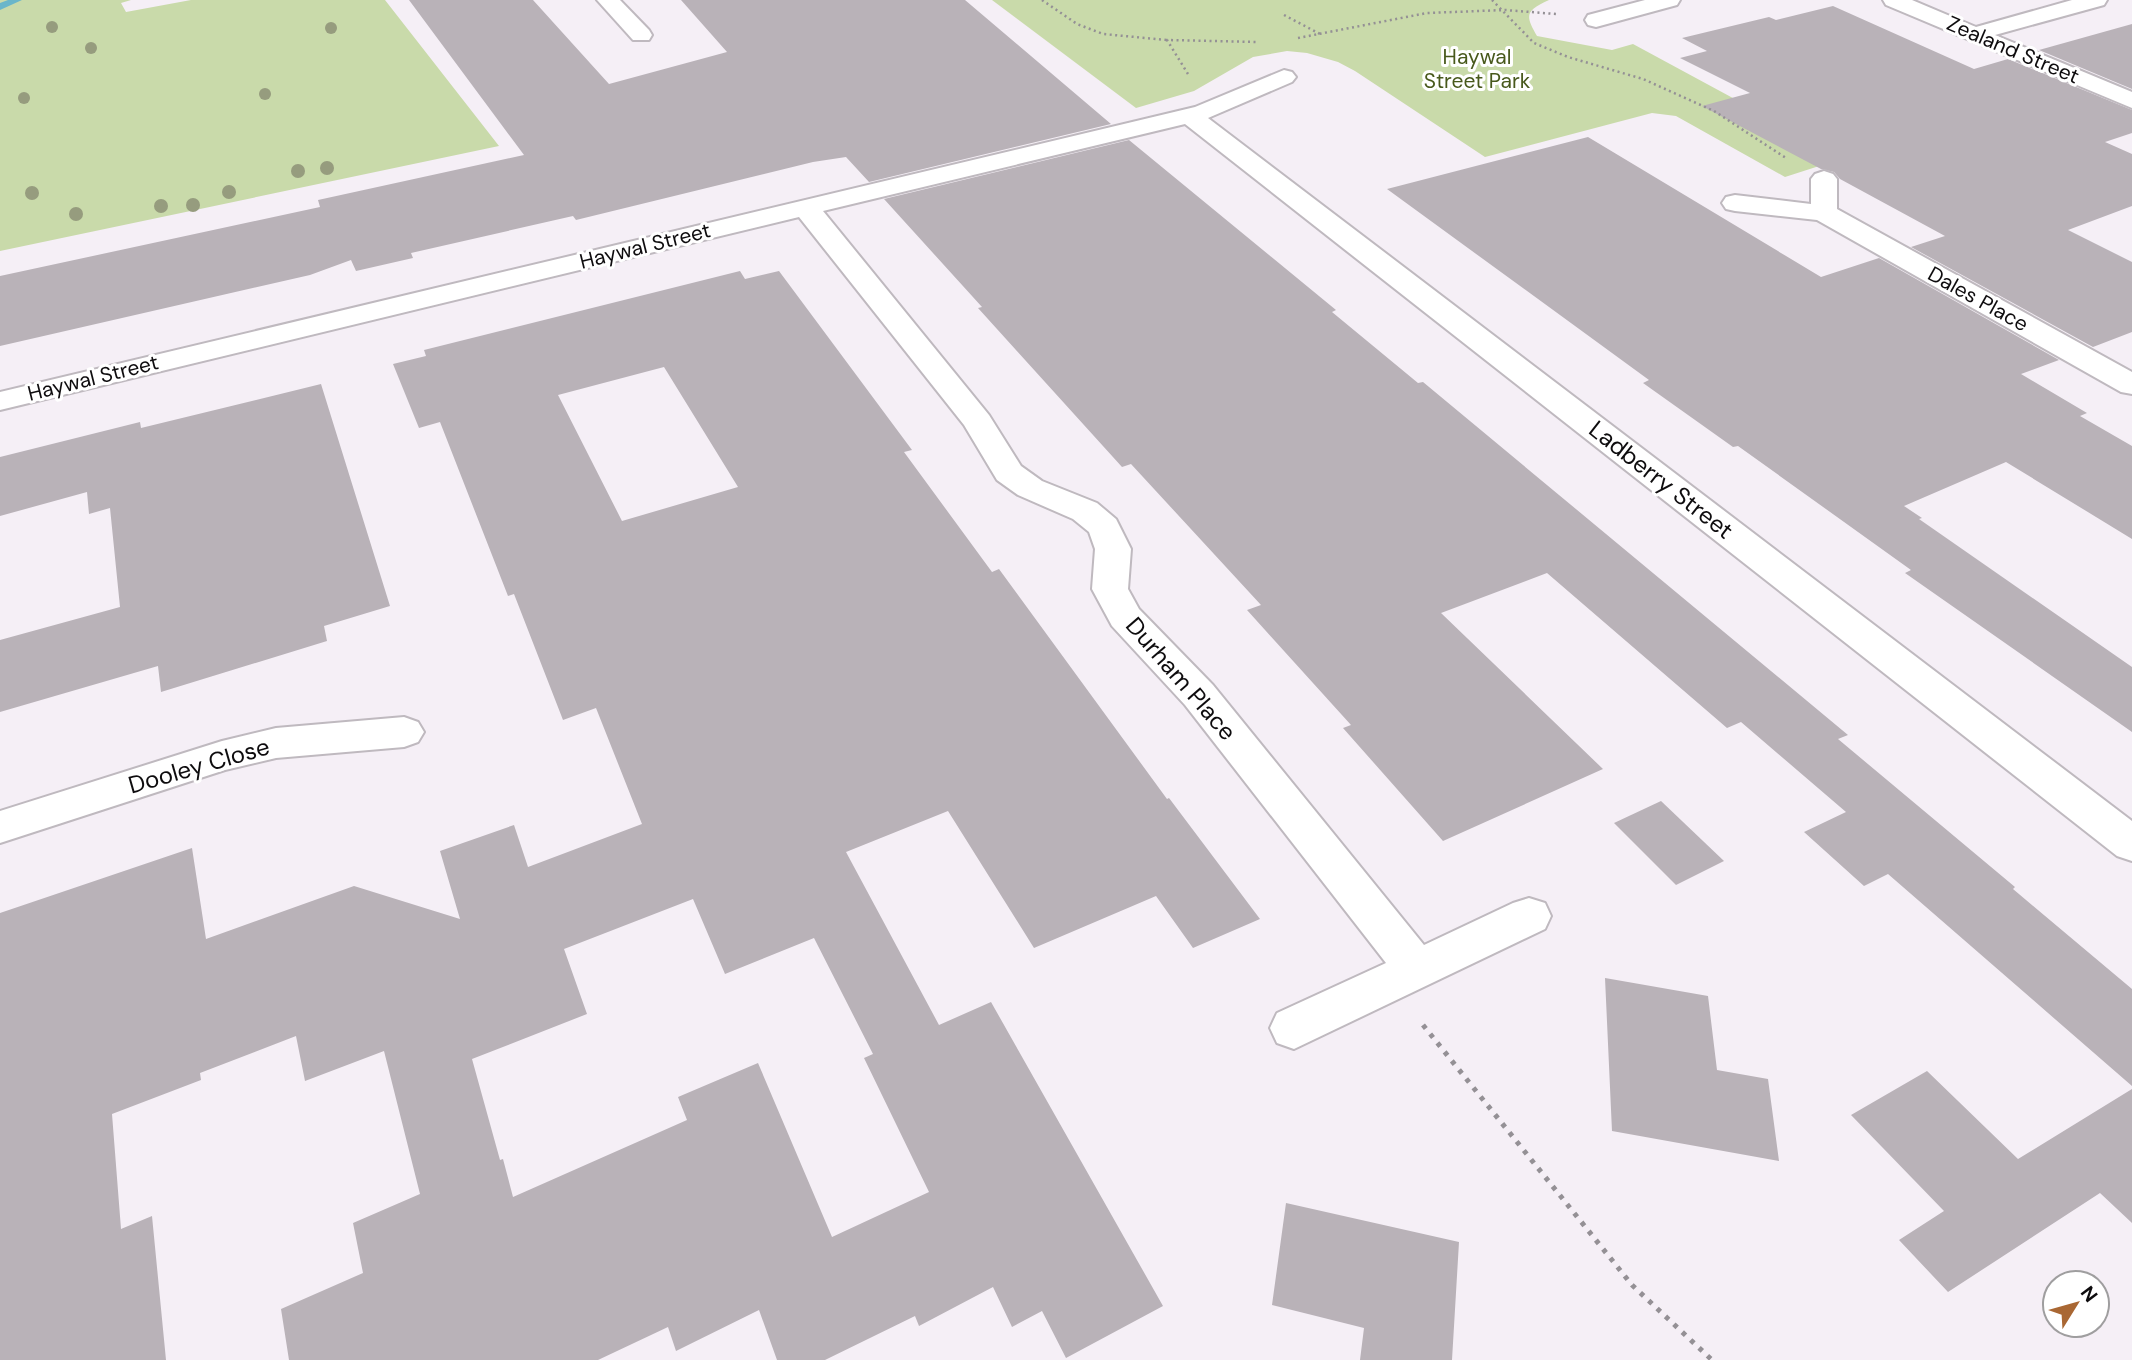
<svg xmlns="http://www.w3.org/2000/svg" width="2132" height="1360" font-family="'DM Sans',sans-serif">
	<rect width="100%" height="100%" fill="#f5eff6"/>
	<!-- green -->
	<g fill="#c9daaa">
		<path d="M0,0h131l-10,3 5,9 65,-12h194l114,146 -499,105z"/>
		<path d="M992,0h557c-24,11 -24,15 -12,36l75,14 21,-6 211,114 -59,19 -109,-61 -24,-3 -167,44 -130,-86 -17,-9 -31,-9 -20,-2 -34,6 -59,34 -58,17z"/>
	</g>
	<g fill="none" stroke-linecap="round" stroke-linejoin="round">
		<!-- stream -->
		<path fill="#6ab6ca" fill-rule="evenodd" d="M8,0h14l-22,10v-7z"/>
	</g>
	<!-- building -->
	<g fill="#b9b2b8" fill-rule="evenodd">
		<path d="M409,0h124l76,84 118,-32 -46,-52h284l146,124 -242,58 -23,-25 -33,5 -237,58 -3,-4 -162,37 2,5 -57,13 -5,-11 -41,15 -310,71v-70l320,-69 -2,-7 206,-45z"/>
		<path d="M1833,6l141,63 34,-10 124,51v23l-27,9 27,12v52l-64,24 64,32v70l-39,15 -182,-100 34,-11 -105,-57 -6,-7 -13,-3 -119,-63 48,-13 -70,-35 27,-7 -25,-13 87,-21 7,3z"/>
		<path d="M2132,24v65l-93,-39z"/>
		<path d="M1588,137l233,140 58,-19 180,102 -38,14 66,39 -7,3 52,30v93l-126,-77 -102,44 18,12 -3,1 213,148v65l-227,-159 6,-3 -173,-124 -5,1 -90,-64 6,-3 -262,-191z"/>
		<path d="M1129,140l207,170 -4,2 86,71 5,-1 425,353 -10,4 177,148 -2,2 119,100v97l-244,-212 -24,12 -60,-54 42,-20 -105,-90 -14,6 -180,-155 -106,40 162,156 -160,72 -100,-113 8,-3 -104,-115 14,-5 -130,-141 -9,3 -144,-159 4,-1 -98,-108z"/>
		<path d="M740,271l5,8 34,-8 133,179 -8,2 88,120 7,-3 168,230 2,-1 91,121 -67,29 -37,-52 -122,52 -86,-137 -102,41 93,173 52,-23 172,304 -97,52 -24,-47 -30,16 -19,-40 -74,39 -4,-10 -90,44h-48l-18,-50 -83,41 -8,-24 -70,33h-309l-8,-51 82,-36 -10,-50 67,-29 -36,-143 -79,30 -9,-45 -96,37 1,7 -89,34 9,115 31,-13 14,144h-166v-447l192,-65 14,91 148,-53 106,33 -20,-68 74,-26 14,42 114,-43 -46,-116 -33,12 -49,-126 -6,2 -68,-174 -21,6 -26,-64 33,-8 -2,-6zM664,367l74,120 -116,34 -64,-126zM693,899l32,75 89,-36 59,116 -9,4 65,134 -97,45 -74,-174 -80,34 9,23 -174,77 -10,-38 -3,1 -28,-101 115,-45 -23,-65z"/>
		<path d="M321,384l69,222 -66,20 3,15 -166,51 -3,-26 -158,46v-72l120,-33 -10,-99 -21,6 -2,-22 -87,24v-59l140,-35 1,6z"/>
		<path d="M1661,801l63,60 -48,24 -62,-62z"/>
		<path d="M1605,978l103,18 9,74 51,9 11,82 -167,-30z"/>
		<path d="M1927,1071l91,88 114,-70v134l-32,-30 -152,99 -49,-52 45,-29 -93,-96z"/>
		<path d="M1286,1203l173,39 -7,118h-92l4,-32 -92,-23z"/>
	</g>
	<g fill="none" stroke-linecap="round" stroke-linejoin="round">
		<!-- minor casing -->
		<g stroke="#bfb9bf" stroke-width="4">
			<g id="minor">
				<path d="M597,0h23l29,30 3,5 -3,5h-16z"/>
				<path d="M1645,0h35l-3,5 -81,22 -8,-2 -3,-5 3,-5z"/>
				<path d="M1883,0h29l64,27 96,-27h35l-3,5 -109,30 137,57v16l-246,-103z"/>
				<path d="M1284,70l8,2 4,5 -4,5 -84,36 924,703v40l-15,-5 -932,-732 -362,87 166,204 32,51 21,15 55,22 19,16 15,30 -3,40 11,20 74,76 211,260 89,-42 16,-5 16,5 6,13 -6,13 -251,120 -17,-6 -7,-15 7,-15 109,-50 -201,-258 -73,-79 -20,-37 3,-40 -6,-17 -16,-13 -55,-24 -21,-15 -33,-55 -165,-208 -799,193v-18l1195,-285z"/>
				<path d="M1824,171l9,3 4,5v30l295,163v22l-11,-2 -304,-172 -82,-9 -9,-2 -4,-6 4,-6 9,-2 76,9v-25l4,-5z"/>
				<path d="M404,717l14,5 6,10 -6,10 -14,5 -128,11 -51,12 -225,73v-32l222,-70 54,-13z"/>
			</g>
		</g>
		<!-- path-far1 -->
		<g stroke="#949095" stroke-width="2.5" stroke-dasharray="2 3.5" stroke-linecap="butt">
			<path d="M1042,0l35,24 26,10 64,6"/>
			<path d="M1492,0l42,43 34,14 75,22 71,32 72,47"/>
			<path d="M1284,15l36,19"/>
			<path d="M1298,38l129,-25 78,-3 51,4"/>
			<path d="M1188,74l-21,-34 91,2"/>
		</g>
		<!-- path -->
		<path stroke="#949095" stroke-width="5" stroke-dasharray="4.5 7" stroke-linecap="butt" d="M1423,1025l209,260 80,75"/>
		<!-- minor -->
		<use href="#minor" fill="#fff" fill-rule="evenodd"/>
	</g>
	<!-- trees -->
	<g fill="#969c7e">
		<circle cx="52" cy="27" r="6"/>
		<circle cx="331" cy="28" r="6"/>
		<circle cx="91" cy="48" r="6"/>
		<circle cx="265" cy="94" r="6"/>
		<circle cx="24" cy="98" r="6"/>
		<circle cx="327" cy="168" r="7"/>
		<circle cx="298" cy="171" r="7"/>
		<circle cx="229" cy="192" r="7"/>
		<circle cx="32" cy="193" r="7"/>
		<circle cx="193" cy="205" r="7"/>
		<circle cx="161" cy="206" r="7"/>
		<circle cx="76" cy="214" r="7"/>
	</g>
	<g text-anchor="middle" stroke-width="6" stroke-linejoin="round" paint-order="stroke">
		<!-- far-street labels -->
		<g font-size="21" fill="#0e0c0e" stroke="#fff">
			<text transform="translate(2013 50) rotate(23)" y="7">Zealand Street</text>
			<text transform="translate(645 246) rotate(-14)" y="7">Haywal Street</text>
			<text transform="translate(1978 299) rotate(29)" y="7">Dales Place</text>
			<text transform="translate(93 378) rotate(-14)" y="7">Haywal Street</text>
		</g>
		<!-- far-park labels -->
		<g font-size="21" fill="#48591c" stroke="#fff">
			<text x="1477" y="64">Haywal<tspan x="1477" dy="24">Street Park</tspan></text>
		</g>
		<!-- street labels -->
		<g font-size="24" fill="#0e0c0e" stroke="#fff">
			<text transform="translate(1661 480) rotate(38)" y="8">Ladberry Street</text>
			<text transform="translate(1181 679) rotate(49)" y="8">Durham Place</text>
			<text transform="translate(199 766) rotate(-16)" y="8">Dooley Close</text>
		</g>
	</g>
	<!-- north arrow -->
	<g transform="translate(2076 1304) rotate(53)"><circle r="33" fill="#ffffff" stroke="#9f9e9f" stroke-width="2"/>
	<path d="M0-5L12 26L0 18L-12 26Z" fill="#a96733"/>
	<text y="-10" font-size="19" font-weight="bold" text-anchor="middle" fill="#0e0c0e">N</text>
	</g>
</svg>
